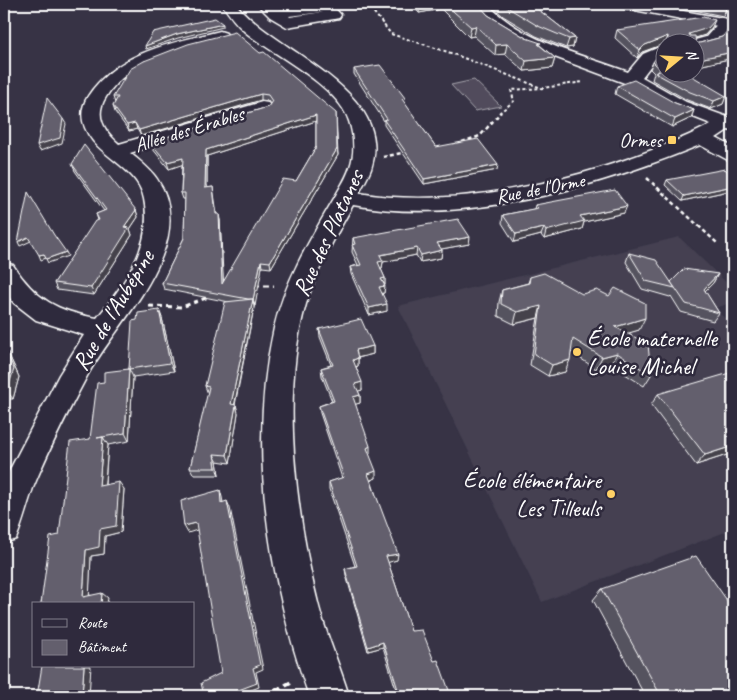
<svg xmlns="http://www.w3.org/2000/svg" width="737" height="700" font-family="Caveat,sans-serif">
	<rect width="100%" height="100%" fill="#373345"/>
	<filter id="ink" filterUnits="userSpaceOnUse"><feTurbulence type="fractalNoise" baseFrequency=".02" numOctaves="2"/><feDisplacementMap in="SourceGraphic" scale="10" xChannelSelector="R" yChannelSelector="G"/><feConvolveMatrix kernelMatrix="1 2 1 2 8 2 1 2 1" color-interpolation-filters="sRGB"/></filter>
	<g filter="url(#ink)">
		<!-- built -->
		<path fill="#444051" d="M679,237l54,52v13l-20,7 20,15v205l-191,73 -144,-296z"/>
		<!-- green -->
		<path fill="#514c5c" stroke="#a8a6ae" d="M474,80l27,26 -26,5 -24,-26z"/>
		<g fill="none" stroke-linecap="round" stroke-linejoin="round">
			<!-- minor casing -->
			<g stroke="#fff" stroke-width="3">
				<g id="minor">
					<path d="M222,4h14c38,48 161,86 135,165 -3,8 -8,16 -12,24 91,16 208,-10 293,-43 20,-8 40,-15 59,-26l-38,-15 -43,-24 -105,-39 -37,-23 -16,-19h15c38,39 91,49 141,68l15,-18 21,-9v11l-9,4 -13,17 44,25 47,17v12l-5,-1 -12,8 17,9v14l-7,-2 -26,-14c-103,42 -236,81 -347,60 -18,32 -36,64 -47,99 -26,90 -10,213 13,303 8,30 21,59 30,89h-40c-40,-114 -62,-249 -35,-368 11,-48 38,-92 62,-133 5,-9 11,-18 14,-28 5,-14 4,-31 -1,-46 -11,-36 -76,-66 -105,-90 -9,-8 -16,-18 -22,-27z"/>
					<path d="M257,4h16l7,5 51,-5 10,11 -2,3 -5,1 -47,8 -17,-10zM323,12l-33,5 -1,-1z"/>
					<path d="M725,19l5,2 3,3 -15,19 -24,7v-8h-6l18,-5 14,-16z"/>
					<path d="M220,31l6,2 2,3 -2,3c-41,10 -97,19 -120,58 -12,19 -2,34 13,47l143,-42 6,1 3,4 -3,4 -138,42c10,8 20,16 27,26 45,66 -43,145 -71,199 -19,36 -38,73 -53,110 -6,17 -10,34 -17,51l-12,4v-62l55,-106 25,-40 -48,-15 -22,-17 -10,-12v-28l9,2c23,35 44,46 84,53 27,-34 57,-72 47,-119 -5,-27 -34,-38 -51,-58 -11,-14 -15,-29 -5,-45 29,-44 84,-53 132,-65z"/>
				</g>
			</g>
			<!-- major casing -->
			<g stroke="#fff" stroke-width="3">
				<path id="major" d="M617,4h28l88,16v9l-109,-21 -5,-1z"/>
			</g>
			<!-- path-far3 -->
			<g stroke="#fff" stroke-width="2" stroke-dasharray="3 2.5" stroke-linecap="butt">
				<path d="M367,4l24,30 57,18 91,35"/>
				<path d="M499,113l15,-12 -3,-11 32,-2 40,-6"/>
			</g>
			<!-- path-far2 -->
			<g stroke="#fff" stroke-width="2.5" stroke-dasharray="4 3" stroke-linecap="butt">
				<path d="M462,142l18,-6 21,-24"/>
				<path d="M383,157l23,-5"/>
				<path d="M647,178l71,66"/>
			</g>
			<!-- path-far1 -->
			<g stroke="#fff" stroke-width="3" stroke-dasharray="5 4" stroke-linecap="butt">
				<path d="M255,286h19"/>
				<path d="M149,306l33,1 29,-11"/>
			</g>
			<!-- path -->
			<path stroke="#fff" stroke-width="4.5" stroke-dasharray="6 5" stroke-linecap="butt" d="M266,696l26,-14"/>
			<!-- minor -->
			<use href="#minor" fill="#2f2a3d" fill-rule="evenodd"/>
			<!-- major -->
			<use href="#major" fill="#2f2a3d" fill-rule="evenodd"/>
		</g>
		<!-- wall -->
		<g fill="#55525e" stroke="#fff" fill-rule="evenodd">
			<path d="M411,4h67l10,11 38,23 14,7 15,13 -3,10 -28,3 -19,-17 -10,1 -21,-19 -5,1 -28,-28 -22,4z"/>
			<path d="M490,4h41l44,34 -2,9 -7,1 -30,-12 -33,-20z"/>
			<path d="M665,4h65l-7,12z"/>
			<path d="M712,27l-7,8 -10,3 1,6 26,-7 11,-9v30l-39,9v-25h-30v2l-22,8 -5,6 -22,-20 2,-8z"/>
			<path d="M144,61l192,52 2,42 -67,113 -9,-1 -27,138h1l2,8 -8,50 -13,-2 2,14h-25l-4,-7 18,-74 -3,-8 24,-84 -65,-13 -2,-6 22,-45 1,-39h-2l-2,-6 1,-29 -13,5 -17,-21 -2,-6 118,-35 2,-3 -2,-3 -7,-1 -120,36 -4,-7 -8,2 -14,-19 -2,-6 2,-3 -2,-6zM316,121v26l-20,34 -73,101 -3,-62 -3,-6 -4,-27 -6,1v-32z"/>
			<path d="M653,62l11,10 62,24 -3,8 -12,5 -24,-9 -35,-20 2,-7 -4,-4z"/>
			<path d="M354,69l51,35 31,43 61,23 -73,14 -40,-59v-4l-30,-47z"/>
			<path d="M617,86l58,17 19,7 -3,8 -19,9 -57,-33z"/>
			<path d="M72,164l64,46 2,7 -8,12 2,6 -38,60 -37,-5 -3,-7 44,-63 -2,-6 8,-3 -29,-40z"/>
			<path d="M733,177v13l-51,11 -17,-16 2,-5z"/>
			<path d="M535,205l89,8 -40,9 -2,7 -38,10 -3,-4 -27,7 -12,-19 1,-8 31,-6z"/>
			<path d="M353,238l116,6 -28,5 1,1 -1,8 -21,4 -4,-7 -33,7 -1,6 -1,1 4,9 -1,15h-2l5,18 -18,4 -18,-41 -1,-7 8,-2 -6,-13z"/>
			<path d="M629,253l42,29 47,-8 -5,9 -8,8 14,22 -6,8 -32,-9 -10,-16 -1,1 -28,-8 -16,-27z"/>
			<path d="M530,277l109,53 -12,3 24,42 -7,11 -33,-21 -15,4 -25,-17 -6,20 -17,4 -18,-11 8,-47 -24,6 -16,-8 1,-14 3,-12 26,-7z"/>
			<path d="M159,310l3,8 12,53 -41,6 -4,64 -21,4 -3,40 19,4 -3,43 -16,4 -1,18 -13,2 -2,39 19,3 -67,6 18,-69 31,-96 14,-57 25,-13 8,-49z"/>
			<path d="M319,329l54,17v8l-15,4v8l-2,1 6,23 -4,1 2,4v8l-5,1 15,50h-1l7,24 -5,2 26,80 -9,2 23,69 23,30 17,35h-53l-15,-49 -15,4 -22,-76 -1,-6 10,-3 -26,-77v-7l13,-4 -22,-65 -1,-7 13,-5 -10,-25 -1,-8 10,-3 -11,-28z"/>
			<path d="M4,344l15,33 -6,22h-4l-5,17z"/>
			<path d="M658,394l75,59 -37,12 -45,-60z"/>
			<path d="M602,589l131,107h-88l-52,-96z"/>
		</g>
		<!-- shaded-wall -->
		<g fill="#45424c" stroke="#fff">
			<path d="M420,4h21v5l-22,4z"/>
			<path d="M728,4h2l-7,12 4,-10z"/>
			<path d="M715,20l-3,7 -7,8 -19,6 3,-7z"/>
			<path d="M223,24v3l-45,11 -32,11 -1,-3 32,-12z"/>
			<path d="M476,26l-2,10 -5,1 2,-10z"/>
			<path d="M668,36l-2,6h-2v2l-22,8 -5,6 3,-8 5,-5z"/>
			<path d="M575,38l-2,9 -7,1 3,-9z"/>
			<path d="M507,44l-2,10 -10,1 1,-10z"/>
			<path d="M733,52v6l-39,9v-7z"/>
			<path d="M555,58l-3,10 -28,3 2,-10z"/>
			<path d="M664,67v5l-6,2 2,-6z"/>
			<path d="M261,94v6l-120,36 -2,-6z"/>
			<path d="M726,96l-3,8 -12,5 3,-8z"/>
			<path d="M694,110l-3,8 -19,9 3,-8z"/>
			<path d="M316,115v6l-109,35v39l-2,-7 1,-38z"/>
			<path d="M63,119l3,5 -4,19 -22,8 -3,-6z"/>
			<path d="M135,123l2,6 -8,2 -2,-6z"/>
			<path d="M337,149l1,6 -67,113 -1,-6z"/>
			<path d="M183,158l1,6 -15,5 -2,-7z"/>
			<path d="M498,165l-1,5 -73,14v-5z"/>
			<path d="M733,186v4l-51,11 2,-5z"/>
			<path d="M627,206l-3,7 -40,9 -2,7 -38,10 2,-8 34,-15z"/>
			<path d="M136,210l2,7 -8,12 2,6 -38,60 -3,-7 33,-61z"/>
			<path d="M219,214l1,6 4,70 -2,-6z"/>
			<path d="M544,228l-3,7 -27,7 2,-8z"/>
			<path d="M28,237l3,4 -11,5 -2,-4z"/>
			<path d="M470,237l-1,7 -33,6 1,-7z"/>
			<path d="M417,248l-1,7 -33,7 -1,6 -4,1v-7l2,-7z"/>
			<path d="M442,250l-1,8 -21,4 1,-7z"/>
			<path d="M66,252l2,4 -20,7 -2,-4z"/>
			<path d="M44,254l2,4 -5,2 -2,-5z"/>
			<path d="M261,261l1,6 -7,39 -2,-6z"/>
			<path d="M718,274l-5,9 -14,14 5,-8z"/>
			<path d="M385,278v7l-4,-6z"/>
			<path d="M385,286l-1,7 -5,1v-7z"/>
			<path d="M253,299l1,8 -21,105 -2,-8z"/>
			<path d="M387,304v7l-18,4v-7z"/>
			<path d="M541,306l-3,12 -24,6 3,-12z"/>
			<path d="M159,310l3,8 12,53 -4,-8z"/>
			<path d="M645,318l-6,12 -30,9 6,-12z"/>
			<path d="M4,344l15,33 -6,22 -6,-8z"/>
			<path d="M373,346v8l-16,4 -1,-8z"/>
			<path d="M617,353l-6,12 -15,4 6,-12z"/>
			<path d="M358,358v8l-5,2v-8z"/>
			<path d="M570,360l-5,12 -17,4 4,-11z"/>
			<path d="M129,369l4,8 -4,64 -4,-8z"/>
			<path d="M362,382v8l-7,2v-8z"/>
			<path d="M4,393l5,6 -5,17z"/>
			<path d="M360,395v8l-7,2v-8z"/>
			<path d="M236,405l2,8 -8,50 -3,-8z"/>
			<path d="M103,437l5,8 -4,48 -5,-7z"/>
			<path d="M370,446v8l-3,2v-8z"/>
			<path d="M733,446v7l-37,12 9,-10z"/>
			<path d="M214,454l3,7 2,14 -3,-7z"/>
			<path d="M376,471v7l-8,3v-7z"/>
			<path d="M119,482l5,7 -3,43 -16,4 -1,18 -13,2 -2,46 -6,-5 3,-47 14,-21z"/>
			<path d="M220,490l2,7 2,12 -3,-6z"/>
			<path d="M227,501l3,7 33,161 -7,3 3,15 -23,9h-13l30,-28z"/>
			<path d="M196,523l4,6 -12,4 -4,-7z"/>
			<path d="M398,554l-1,6 -11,3v-7z"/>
			<path d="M102,593l6,5 -1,6h-6z"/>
			<path d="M383,642v5l-15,4v-4z"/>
			<path d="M84,666h7l-2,30h-7z"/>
		</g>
		<!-- building -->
		<g fill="#635f6d" stroke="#fff" fill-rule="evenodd">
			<path d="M445,4h33l10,11 38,23 15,5 -3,1 17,14 -29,3 -19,-17 -11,1 -20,-19 -5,1z"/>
			<path d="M501,4h30l44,34 -6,1 -31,-13 -33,-20z"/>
			<path d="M718,4h10l-1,2z"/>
			<path d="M703,17l12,3 -7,8 -19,6 1,2h5l1,8 26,-7 9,-10 2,1v24l-39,8v-18h-26v-6l-23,9 -5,5 -23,-20z"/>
			<path d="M215,18l8,6 -46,10 -32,12 8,-14z"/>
			<path d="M235,32l25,21 4,-1 72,61 1,36 -67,113 -9,-1 -8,39h-1l1,-1h-5l-86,-16 22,-45 1,-45h-4l2,-35 -16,4 -17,-20 118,-35 4,-6 -4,-6 -7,-1 -122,36 -4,-7 -8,2 -14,-19 5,-9h-5l17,-28 14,-8 44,-17zM316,115v32l-20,34 -13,-2 -61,105 -3,-70h-3l-3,-27 -8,1 1,-38z"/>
			<path d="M664,51v16l-4,1 -7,-6 6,-8z"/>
			<path d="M380,65l25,33 -3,1 34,48 42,-8 20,26 -74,14 -40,-59 3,-1 -33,-50z"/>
			<path d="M664,69v3h21l41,24 -12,5 -24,-9 -35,-19z"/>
			<path d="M634,80l41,23 19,7 -19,9 -58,-33z"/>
			<path d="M47,98l16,21 -3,19 -23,7z"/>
			<path d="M84,145l52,65 -12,17 5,1 -38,60 -37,-5 41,-62 4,-1 -3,-6 10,-4 -34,-46z"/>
			<path d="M725,169l8,8v9l-49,10 -17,-16z"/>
			<path d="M615,190l12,16 -47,10 4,5 -38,10 -2,-3 -28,6 -13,-19 35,-7 -3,-3z"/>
			<path d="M28,192l26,43 12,17 -20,7 -2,-5 -5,1 -11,-18 -10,5z"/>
			<path d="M458,219l12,18 -33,6 5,7 -21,5 -4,-7 -37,7 3,6 -5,1 7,16 -4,1 4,7 -6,1 8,17 -18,4 -19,-41 11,-2 -9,-20 3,-1 -2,-6z"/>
			<path d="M629,253l27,7 19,28 -29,-7z"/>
			<path d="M684,269l34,5 -14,15 15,24 -33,-9 -15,-22z"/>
			<path d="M544,273l38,21 15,-4 12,6 6,-8 30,15v15l-30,9 33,17 3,31 -34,-22 -15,4 -29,-18 -3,21 -18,5 -18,-11 7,-48 -24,6 -16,-8 1,-14 27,-7 1,-6z"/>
			<path d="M253,299l-22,105 5,1 -9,50 -13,-1 2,14h-26l19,-81 -4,-1 20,-84z"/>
			<path d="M159,310l11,53 -41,6 -4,64 -28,5 6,-1 -4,49 20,-4 -3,44 -16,3 -1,18 -13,3 -3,47 19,-4 -1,11h-60l9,-67 9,-2 11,-93 20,-3 7,-56 7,-1v-10l25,-3 3,-48 5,-1 1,-7z"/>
			<path d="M361,319l12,27 -17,4 2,8 -5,2 9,22 -7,2 5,11 -7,2 17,49 -3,2 9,23 -8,3 30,80 -12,2 25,75 11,-1 12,31 4,-1 13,36h-51l-17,-54 -15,5 -23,-78 12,-3 -28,-84 15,-5 -25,-71 15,-5 -13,-33 12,-3 -14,-36z"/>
			<path d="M4,348l10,21 -7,22h-3z"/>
			<path d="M733,372v74l-28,9 -47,-61z"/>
			<path d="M220,490l1,13 6,-2 33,164 -7,3 4,15 -34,13h-19l-3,-13 20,-10 -25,-150 -12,3 -3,-25z"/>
			<path d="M696,556l37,53v87h-72l-59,-107z"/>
			<path d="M42,666h42l-2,30h-45z"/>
		</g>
	</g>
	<!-- markers -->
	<g fill="#ffd166" stroke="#2f2a3d" stroke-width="2">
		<rect x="667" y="135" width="10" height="10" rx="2.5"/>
		<circle cx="577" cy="352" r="5"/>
		<circle cx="611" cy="494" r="5"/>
	</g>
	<g text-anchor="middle" stroke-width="5" stroke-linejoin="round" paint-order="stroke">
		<!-- far-street labels -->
		<g font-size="20" fill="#fff" stroke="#2f2a3d">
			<text transform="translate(189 129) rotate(-17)" y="7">Allée des Érables</text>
			<text transform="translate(540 188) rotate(-11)" y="7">Rue de l'Orme</text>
		</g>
		<!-- far-poi labels -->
		<g font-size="20" fill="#fff" stroke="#2f2a3d" text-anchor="end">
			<text x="662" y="147">Ormes</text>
		</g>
		<!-- street labels -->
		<g font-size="24" fill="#fff" stroke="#2f2a3d">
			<text transform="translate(328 233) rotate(-65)" y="8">Rue des Platanes</text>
			<text transform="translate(113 310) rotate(-59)" y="8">Rue de l'Aubépine</text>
		</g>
		<!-- poi labels -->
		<g font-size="24" fill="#fff" stroke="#2f2a3d" text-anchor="start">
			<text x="587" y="346">École maternelle<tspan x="587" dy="28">Louise Michel</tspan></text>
			<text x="601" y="488" text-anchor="end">École élémentaire<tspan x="601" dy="28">Les Tilleuls</tspan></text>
		</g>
	</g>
	<!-- margin -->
	<rect width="737" height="700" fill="none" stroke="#2f2a3d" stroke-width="20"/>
	<rect x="10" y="10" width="717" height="680" fill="none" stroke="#fff" stroke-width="2" filter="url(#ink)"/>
	<!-- legend -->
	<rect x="32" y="602" width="162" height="65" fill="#2f2a3d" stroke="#827f8b"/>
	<rect x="42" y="619" width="25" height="8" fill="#2f2a3d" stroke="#827f8b"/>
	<text x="78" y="628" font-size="15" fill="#ffffff">Route</text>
	<rect x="42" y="640" width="25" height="15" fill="#635f6d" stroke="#827f8b"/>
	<text x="78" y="652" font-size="15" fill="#ffffff">Bâtiment</text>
	<!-- north arrow -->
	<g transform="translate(680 58) rotate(72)"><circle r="24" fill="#2f2a3d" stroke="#827f8b"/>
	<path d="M0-4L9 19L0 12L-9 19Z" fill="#ffd166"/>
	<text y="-8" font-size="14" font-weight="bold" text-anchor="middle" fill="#ffffff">N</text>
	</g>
</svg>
